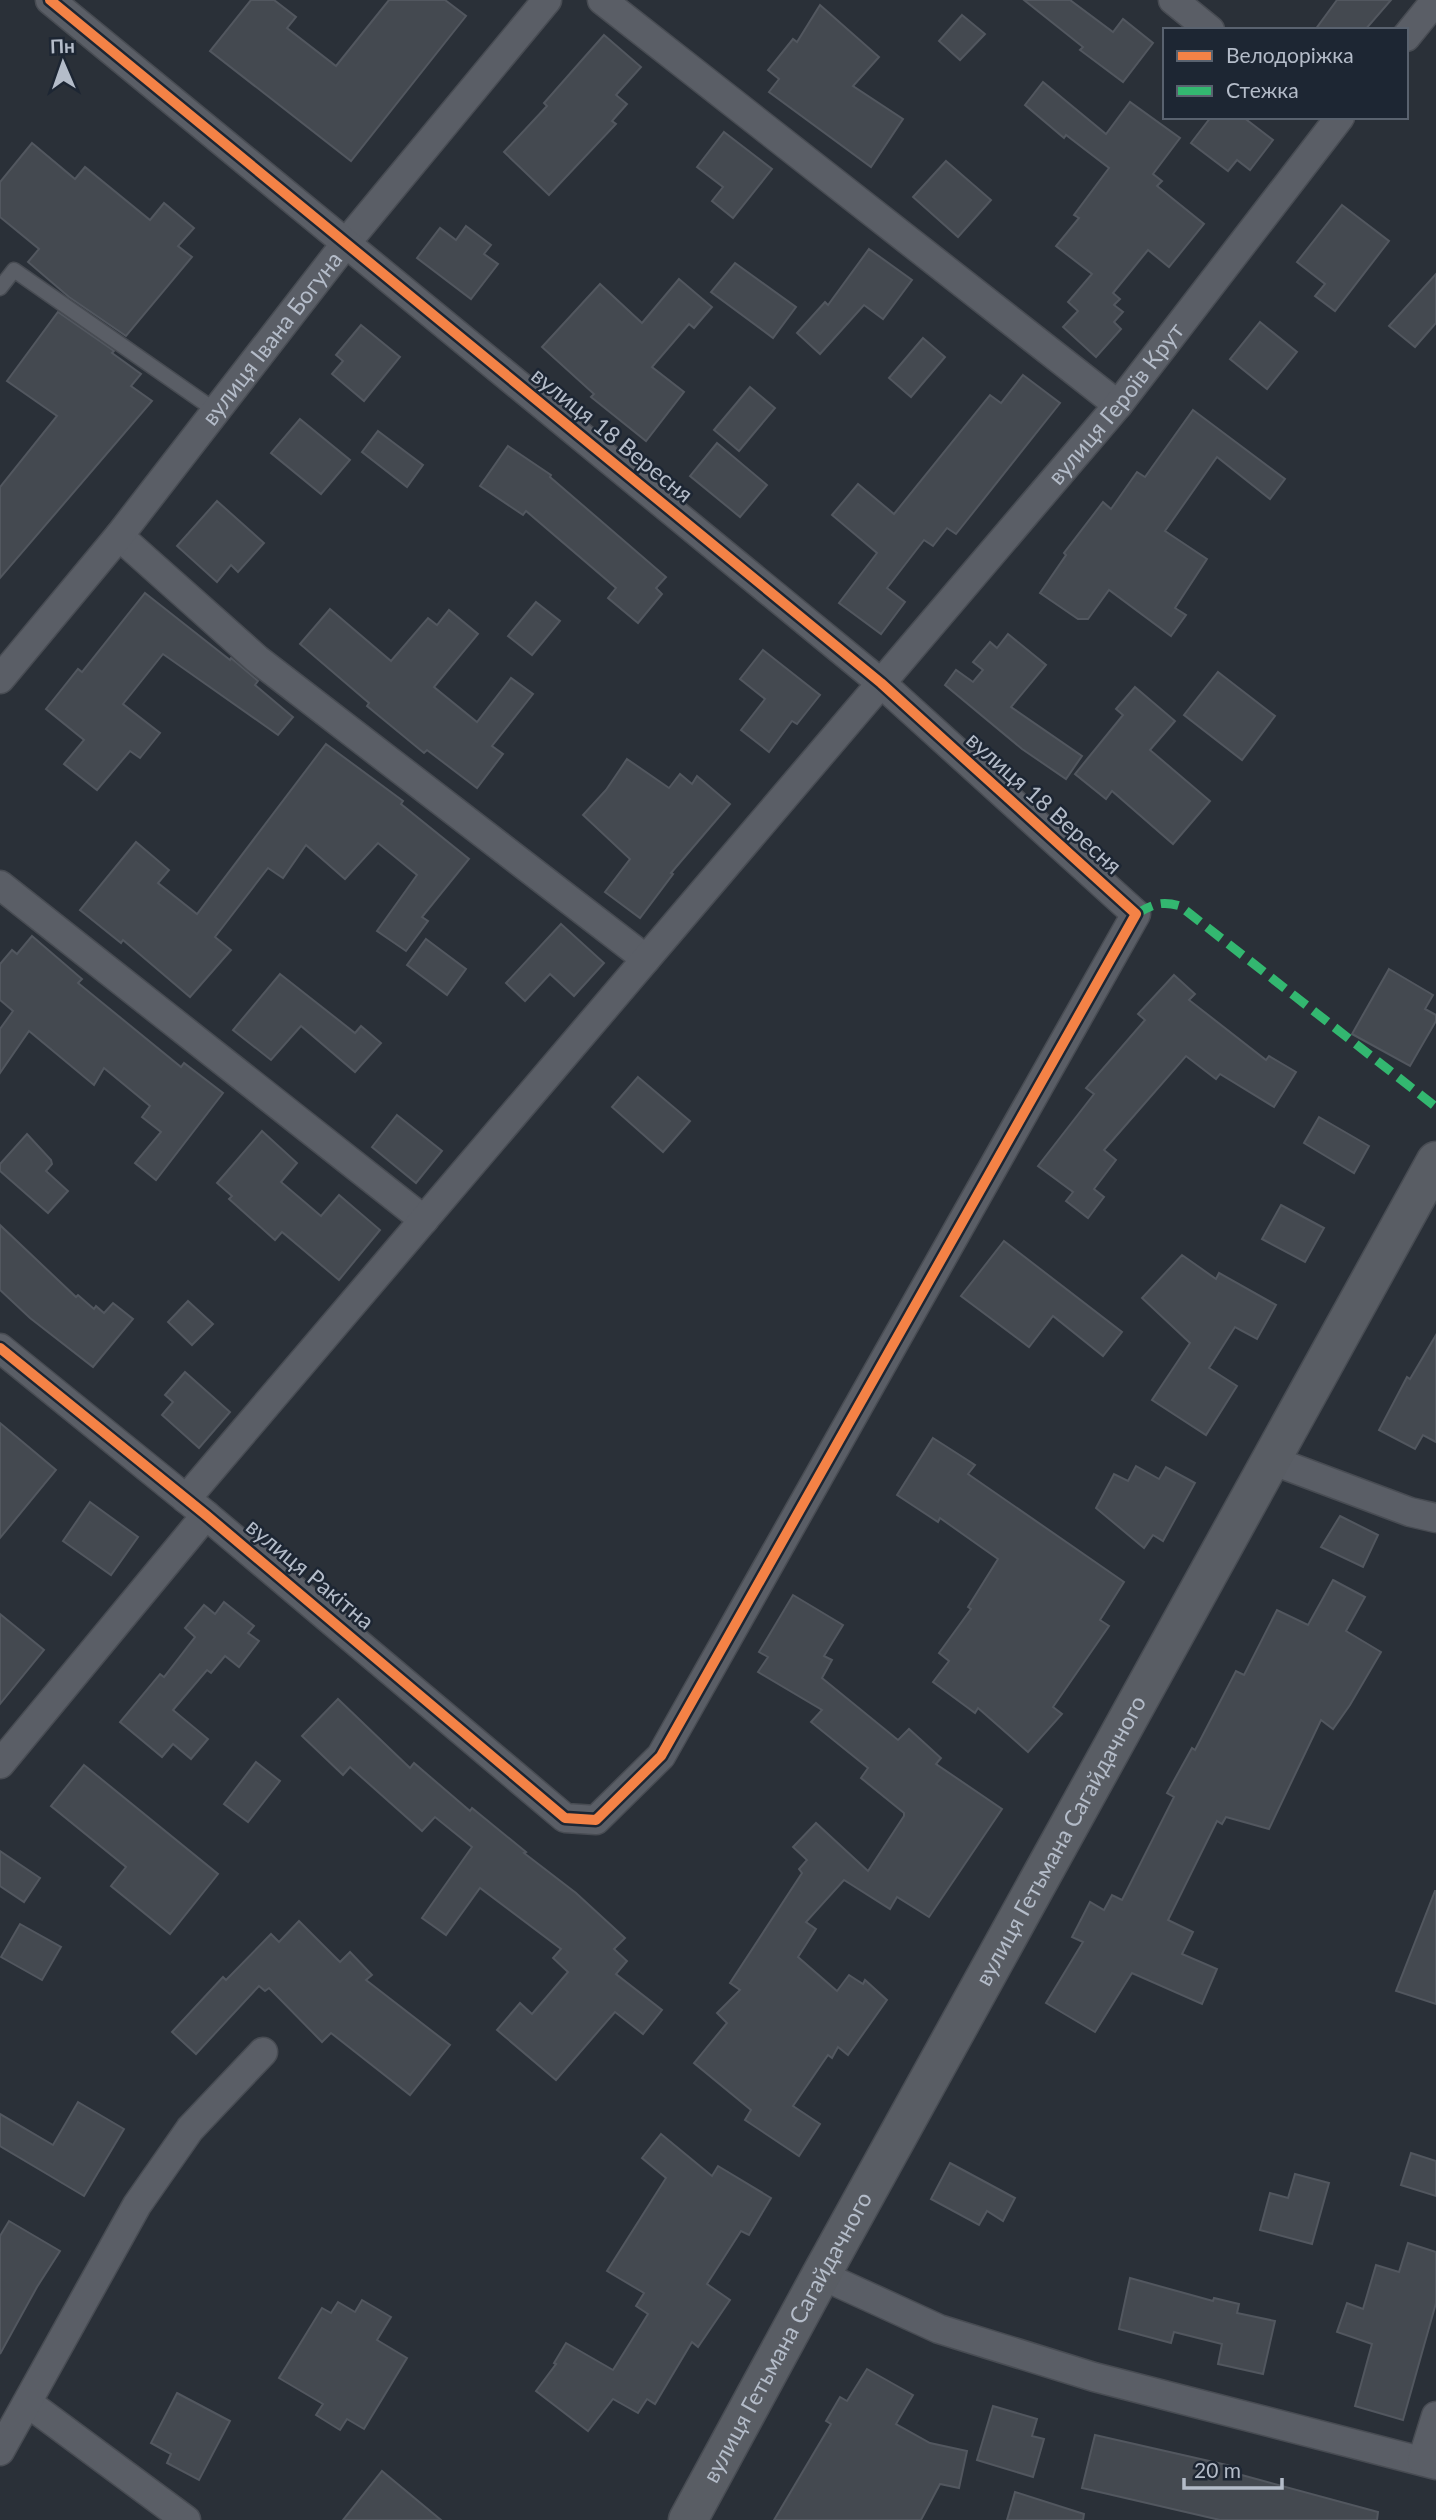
<svg xmlns="http://www.w3.org/2000/svg" width="1436" height="2520" font-family="Lato,sans-serif">
	<rect width="100%" height="100%" fill="#2a3038"/>
	<!-- building -->
	<g fill="#444950" stroke="#52575f" stroke-width="2">
		<path d="M251,0h23l22,17 -9,11 49,38 53,-66h56l21,16 -115,145 -141,-110z"/>
		<path d="M1024,0h46l43,32 10,-13 30,24 -30,39 -43,-32 3,-3z"/>
		<path d="M1337,0h54l-26,30h-50z"/>
		<path d="M820,5l59,52 -26,29 50,33 -32,48 -102,-75 10,-13 -11,-9 25,-31 4,3z"/>
		<path d="M962,15l23,19 -25,26 -21,-19z"/>
		<path d="M604,35l37,32 -25,28 11,9 -15,17 4,3 -67,71 -45,-43 43,-46 -3,-3z"/>
		<path d="M1043,82l63,52 24,-32 50,36 -27,36 9,7 -5,5 47,38 -35,43 -21,-17 -35,43 7,6 -6,6 9,7 -9,10 7,7 -25,28 -33,-30 15,-16 -10,-9 24,-28 -36,-28 23,-28 -5,-3 35,-47 -43,-33 -2,3 -39,-33z"/>
		<path d="M1211,117h32l30,23 -23,30 -13,-10 -9,11 -37,-28z"/>
		<path d="M724,132l48,37 -39,49 -21,-17 11,-14 -26,-20z"/>
		<path d="M32,143l43,36 10,-12 65,53 14,-17 30,25 -16,18 14,11 -66,79 -57,-39 -41,-35 11,-13 -39,-32v-35z"/>
		<path d="M946,161l45,39 -33,37 -45,-40z"/>
		<path d="M1342,205l47,36 -54,70 -20,-15 10,-12 -28,-22z"/>
		<path d="M466,226l25,19 -7,9 14,10 -27,35 -54,-41 23,-30 16,12z"/>
		<path d="M869,249l43,31 -29,39 -19,-14 -44,49 -23,-21 28,-31 3,3z"/>
		<path d="M735,263l61,44 -23,31 -62,-46z"/>
		<path d="M1436,274v49l-21,24 -26,-21z"/>
		<path d="M679,279l33,28 -18,21 -5,-4 -37,43 32,25 -38,49 -55,-44 3,-3 -52,-47 58,-63 42,39z"/>
		<path d="M58,312l56,39 -2,2 29,21 -10,12 21,15 -152,177v-91l57,-71 -50,-35z"/>
		<path d="M1260,322l37,30 -30,37 -37,-30z"/>
		<path d="M361,325l39,32 -36,44 -32,-27 11,-13 -7,-6z"/>
		<path d="M923,338l22,19 -34,40 -22,-19z"/>
		<path d="M1023,375l37,28 -104,131 -9,-6 -14,18 -9,-6 -37,48 18,14 -24,32 -42,-31 38,-50 -45,-38 26,-31 36,30 96,-119 11,8z"/>
		<path d="M750,387l25,21 -36,43 -25,-21z"/>
		<path d="M1193,410l92,69 -15,20 -53,-42 -52,74 42,28 -32,49 11,7 -15,21 -62,-46 -21,29h-10l-38,-26 26,-38 -2,-2 39,-51 8,7 26,-37 8,5z"/>
		<path d="M300,419l50,41 -29,34 -50,-41z"/>
		<path d="M378,431l45,34 -16,22 -45,-35z"/>
		<path d="M717,443l50,42 -27,32 -50,-41z"/>
		<path d="M508,446l43,29 -1,2 116,100 -10,11 6,6 -24,29 -30,-25 8,-10 -90,-77 -3,4 -43,-29z"/>
		<path d="M217,501l47,42 -26,29 -7,-7 -14,17 -40,-36z"/>
		<path d="M145,593l85,67 1,-2 27,23 -3,4 38,32 -15,18 -115,-81 -40,50 37,29 -20,25 -10,-7 -33,39 -33,-26 20,-24 -38,-31 32,-40 4,3z"/>
		<path d="M536,602l24,19 -28,34 -24,-19z"/>
		<path d="M330,609l61,52 37,-43 9,7 12,-15 29,24 -44,53 43,35 34,-44 22,16 -41,52 11,8 -26,34 -50,-38 -3,3 -57,-47 2,-3 -69,-59z"/>
		<path d="M1008,634l38,31 -35,42 71,49 -16,23 -44,-30 -77,-64 11,-15 17,12 10,-12 -10,-8 17,-20 7,6z"/>
		<path d="M763,650l57,45 -23,29 -5,-3 -23,31 -28,-22 24,-31 -25,-20z"/>
		<path d="M1218,672l57,44 -33,44 -58,-45z"/>
		<path d="M1135,687l40,34 -25,29 60,51 -37,43 -61,-53 -6,8 -31,-25 48,-59 -7,-6z"/>
		<path d="M326,744l77,57 -2,3 68,55 -47,58 6,4 -22,30 -29,-20 40,-56 -39,-32 -33,36 -39,-34 -23,33 -15,-10 -53,69 16,13 -41,47 -67,-57 -2,3 -41,-33 56,-68 33,28 -11,13 39,31z"/>
		<path d="M627,759l42,29 11,-14 12,10 5,-8 33,28 -59,69 2,1 -33,44 -35,-26 25,-33 -47,-44 23,-25z"/>
		<path d="M561,924l43,39 -30,33 -24,-22 -25,27 -19,-18z"/>
		<path d="M32,936l50,43 -4,4 103,84 3,-4 39,30 -67,87 -21,-17 26,-31 -19,-15 8,-11 -46,-38 -10,17 -65,-54 -29,42v-44l13,-18 -13,-11v-36l12,-14 5,4z"/>
		<path d="M426,939l40,30 -19,26 -40,-30z"/>
		<path d="M1389,969l44,26 -8,14 11,6v6l-26,45 -58,-32z"/>
		<path d="M280,974l75,59 6,-7 20,17 -26,29 -54,-46 -30,34 -38,-30z"/>
		<path d="M1174,975l21,19 -6,6 77,60 3,-4 27,16 -22,35 -54,-33 -4,5 -30,-23 -82,94 12,10 -22,29 10,8 -16,21 -22,-17 7,-9 -35,-26 56,-72 -8,-6 59,-68 -7,-6z"/>
		<path d="M638,1077l52,44 -27,31 -51,-45z"/>
		<path d="M397,1115l45,36 -26,32 -44,-36z"/>
		<path d="M1319,1117l50,29 -15,27 -50,-30z"/>
		<path d="M262,1131l35,32 -16,19 40,34 18,-21 41,35 -41,50 -57,-48 -7,8 -46,-41 3,-3 -15,-13z"/>
		<path d="M27,1134l24,26 1,4 -6,7 22,20 -20,22 -48,-42v-7z"/>
		<path d="M1281,1205l43,23 -19,34 -43,-23z"/>
		<path d="M0,1225l76,72 2,-2 16,14 2,-3 8,7 9,-10 20,16 -40,48 -63,-49 -30,-28z"/>
		<path d="M1004,1241l118,91 -19,24 -50,-40 -24,31 -68,-51z"/>
		<path d="M1182,1255l34,24 3,-6 57,32 -19,34 -22,-12 -26,41 28,18 -31,49 -54,-35 38,-57 -48,-45z"/>
		<path d="M188,1301l25,23 -21,21 -24,-23z"/>
		<path d="M1436,1335v107l-13,-7 -8,14 -36,-19 28,-53 3,2z"/>
		<path d="M185,1372l45,40 -31,36 -37,-33 11,-13 -8,-7z"/>
		<path d="M0,1423l56,47 -56,68z"/>
		<path d="M933,1438l42,27 -7,9 156,108 -24,38 9,6 -56,81 9,7 -34,38 -50,-44 -3,5 -42,-31 16,-21 -10,-8 32,-44 -3,-2 30,-48 -58,-41 -2,4 -41,-27z"/>
		<path d="M1136,1466l23,13 7,-12 29,16 -32,58 -10,-6 -9,13 -48,-40 18,-34 14,7z"/>
		<path d="M90,1502l48,35 -27,38 -48,-34z"/>
		<path d="M1340,1516l38,19 -15,32 -42,-20z"/>
		<path d="M1333,1580l32,17 -19,34 35,21 -31,53 -17,24 -12,-9 -52,109 -43,-12 -4,7 -5,-3 -49,99 25,12 -11,22 35,15 -15,35 -70,-31 -37,59 -49,-29 37,-61 -11,-5 18,-35 14,8 8,-15 10,5 52,-103 -7,-4 25,-45 3,2 41,-79 8,4 33,-65 31,15z"/>
		<path d="M793,1595l50,30 -19,31 8,4 -10,18 76,62 11,-11 32,29 -5,6 66,45 -73,108 -32,-20 -7,12 -46,-29 -38,42 10,7 -18,28 39,34 12,-16 14,9 2,-4 22,20 -39,55 -10,-8 -6,11 -4,-3 -35,51 27,18 -21,32 -54,-36 6,-10 -57,-47 33,-40 -10,-10 23,-23 -10,-7 72,-110 -3,-4 8,-9 -14,-13 23,-24 52,48 36,-55v-3l-43,-35 7,-10 -57,-46 11,-12 -64,-38 10,-15 -9,-5z"/>
		<path d="M224,1602l30,24 -6,7 11,8 -20,26 -14,-11 -14,17 -4,-3 -34,40 35,29 -17,20 -18,-15 -11,13 -42,-35 40,-48 4,3 31,-40 -10,-9 19,-23 11,9z"/>
		<path d="M0,1614l44,36 -44,54z"/>
		<path d="M338,1699l72,69 4,-5 56,48 2,-3 54,44 -2,1 52,40 49,45 -11,11 13,12 -11,13 46,36 -19,24 -28,-22 -59,68 -59,-50 23,-27 12,11 36,-42 -15,-14 8,-9 -81,-61 -34,47 -24,-17 50,-71 -37,-30 -13,14 -72,-64 -7,8 -41,-39z"/>
		<path d="M256,1762l24,19 -32,41 -24,-18z"/>
		<path d="M84,1765l134,109 -48,60 -59,-48 15,-19 -75,-61z"/>
		<path d="M0,1851l40,27 -16,24 -24,-16z"/>
		<path d="M1435,1891h1v113l-40,-13z"/>
		<path d="M299,1921l41,41 10,-10 22,23 -6,5 84,65 -40,50 -79,-62 -9,9 -53,-54 -4,3 -6,-5 -63,68 -24,-22 51,-55 3,3 45,-46 8,8z"/>
		<path d="M20,1924l41,23 -19,33 -41,-23z"/>
		<path d="M78,2102l46,27 -40,67 -84,-50v-32l53,31z"/>
		<path d="M661,2134l51,42 6,-10 53,32 -22,37 -8,-4 -34,53 23,16 -32,47 -6,-5 -37,62 -8,-5 -9,14 -25,-14 -25,32 -52,-40 20,-27 -2,-1 12,-20 47,27 35,-56 -12,-8 8,-13 -37,-22 59,-93 -24,-20z"/>
		<path d="M1411,2153l25,8v35l-35,-11z"/>
		<path d="M950,2163l65,35 -12,23 -16,-10 -8,14 -48,-26z"/>
		<path d="M1295,2174l34,9 -17,61 -52,-14 10,-37 18,5z"/>
		<path d="M9,2221l51,30 -23,36 -37,67v-118z"/>
		<path d="M1408,2243l28,9v51l-33,117 -48,-14 17,-62 -35,-12 10,-29 16,6 13,-44 23,7z"/>
		<path d="M1130,2278l83,23 1,-3 25,6 -2,9 38,8 -12,53 -45,-10 4,-20 -48,-12 -3,11 -52,-14z"/>
		<path d="M362,2300l29,17 -14,23 30,18 -43,71 -17,-10 -7,11 -24,-15 7,-11 -44,-26 43,-70 9,5 7,-11 17,10z"/>
		<path d="M867,2369l46,26 -17,29 34,19 37,8 -8,37 -19,-4 -19,36h-147l57,-96 -5,-3 14,-24 7,4z"/>
		<path d="M177,2393l53,28 -31,59 -32,-17 4,-9 -20,-11z"/>
		<path d="M993,2406l44,13 -5,17 12,3 -11,38 -56,-17z"/>
		<path d="M1095,2435l145,33 -2,6 140,38 -1,8h-157l-138,-32z"/>
		<path d="M382,2471l59,49h-98z"/>
		<path d="M1015,2492l69,22 -1,6h-76z"/>
	</g>
	<g fill="none" stroke-linecap="round" stroke-linejoin="round">
		<!-- lane casing -->
		<g stroke="#484c53" stroke-width="17">
			<path id="lane" d="M0,288l14,-18 202,141"/>
		</g>
		<!-- street casing -->
		<g stroke="#484c53" stroke-width="31">
			<g id="street">
				<path d="M602,0l516,405"/>
				<path d="M1173,0l37,30"/>
				<path d="M1406,37l30,-37"/>
				<path d="M119,536l138,123 389,300"/>
				<path id="s1" d="M0,679l119,-143 227,-293 201,-243"/>
				<path d="M0,885l424,335"/>
				<path d="M0,1348l206,167 359,303 31,2 65,-64 475,-842 -255,-231 -831,-683"/>
				<path d="M1271,1460l139,52 26,6"/>
				<path id="s2" d="M186,1499l932,-1094 222,-288"/>
				<path d="M0,1764l206,-249"/>
				<path d="M821,2275l118,54 155,48 342,88"/>
				<path d="M28,2403l158,117"/>
				<path d="M0,2451l137,-246 53,-76 73,-77"/>
				<path d="M1422,2461l14,-45"/>
			</g>
		</g>
		<!-- secondary casing -->
		<g stroke="#484c53" stroke-width="41">
			<g id="secondary">
				<path id="s3" d="M688,2520l133,-245 615,-1114"/>
			</g>
		</g>
		<!-- lane -->
		<use href="#lane" stroke="#5a5e66" stroke-width="14"/>
		<!-- street -->
		<use href="#street" stroke="#5a5e66" stroke-width="28"/>
		<!-- secondary -->
		<use href="#secondary" stroke="#595d64" stroke-width="38"/>
		<!-- quiet -->
		<path stroke="#33b770" stroke-width="9" stroke-dasharray="18 9" stroke-linecap="butt" d="M1136,914c16,-9 25,-14 44,-8l256,201"/>
		<!-- cycleway casing -->
		<g stroke="#1d2633" stroke-width="15">
			<path id="cycleway" d="M0,1348l206,167 359,303 31,2 65,-64 475,-842 -255,-231 -831,-683"/>
		</g>
		<!-- cycleway -->
		<use href="#cycleway" stroke="#f48246" stroke-width="10"/>
	</g>
	<g text-anchor="middle" stroke-width="5" stroke-linejoin="round" paint-order="stroke">
		<!-- street labels -->
		<g font-size="23" fill="#b4bcc9" stroke="#1d2633">
			<text dy="8" stroke="none"><textPath href="#s1" startOffset="436">вулиця Івана Богуна</textPath></text>
			<text dy="8" stroke="none"><textPath href="#s2" startOffset="1437">вулиця Героїв Крут</textPath></text>
			<text transform="translate(612 435) rotate(39)" y="8">вулиця 18 Вересня</text>
			<text transform="translate(1044 803) rotate(42)" y="8">вулиця 18 Вересня</text>
			<text transform="translate(310 1574) rotate(40)" y="8">вулиця Ракітна</text>
			<text dy="8" stroke="none"><textPath href="#s3" startOffset="775">вулиця Гетьмана Сагайдачного</textPath></text>
			<text dy="8" stroke="none"><textPath href="#s3" startOffset="208">вулиця Гетьмана Сагайдачного</textPath></text>
		</g>
	</g>
	<!-- legend -->
	<rect x="1163" y="28" width="245" height="91" fill="#1d2633" stroke="#59626f" stroke-width="2"/>
	<rect x="1177" y="51" width="35" height="10" fill="#f48246" stroke="#59626f" stroke-width="2"/>
	<text x="1226" y="63" font-size="21" fill="#b4bcc9">Велодоріжка</text>
	<rect x="1177" y="86" width="35" height="10" fill="#33b770" stroke="#59626f" stroke-width="2"/>
	<text x="1226" y="98" font-size="21" fill="#b4bcc9">Стежка</text>
	<!-- north arrow -->
	<g transform="translate(63 63) rotate(358)" stroke="#1d2633" stroke-width="5" paint-order="stroke">
	<path d="M0-5L12 26L0 18L-12 26Z" fill="#b4bcc9"/>
	<text y="-10" font-size="19" font-weight="bold" text-anchor="middle" fill="#b4bcc9">Пн</text>
	</g>
	<!-- scale -->
	<path d="M1184 2478v10h98v-10" fill="none" stroke="#b4bcc9" stroke-width="3.5"/>
	<text x="1194" y="2478" font-size="21" fill="#b4bcc9" stroke="#1d2633" stroke-width="5" paint-order="stroke">20 m</text>
</svg>
